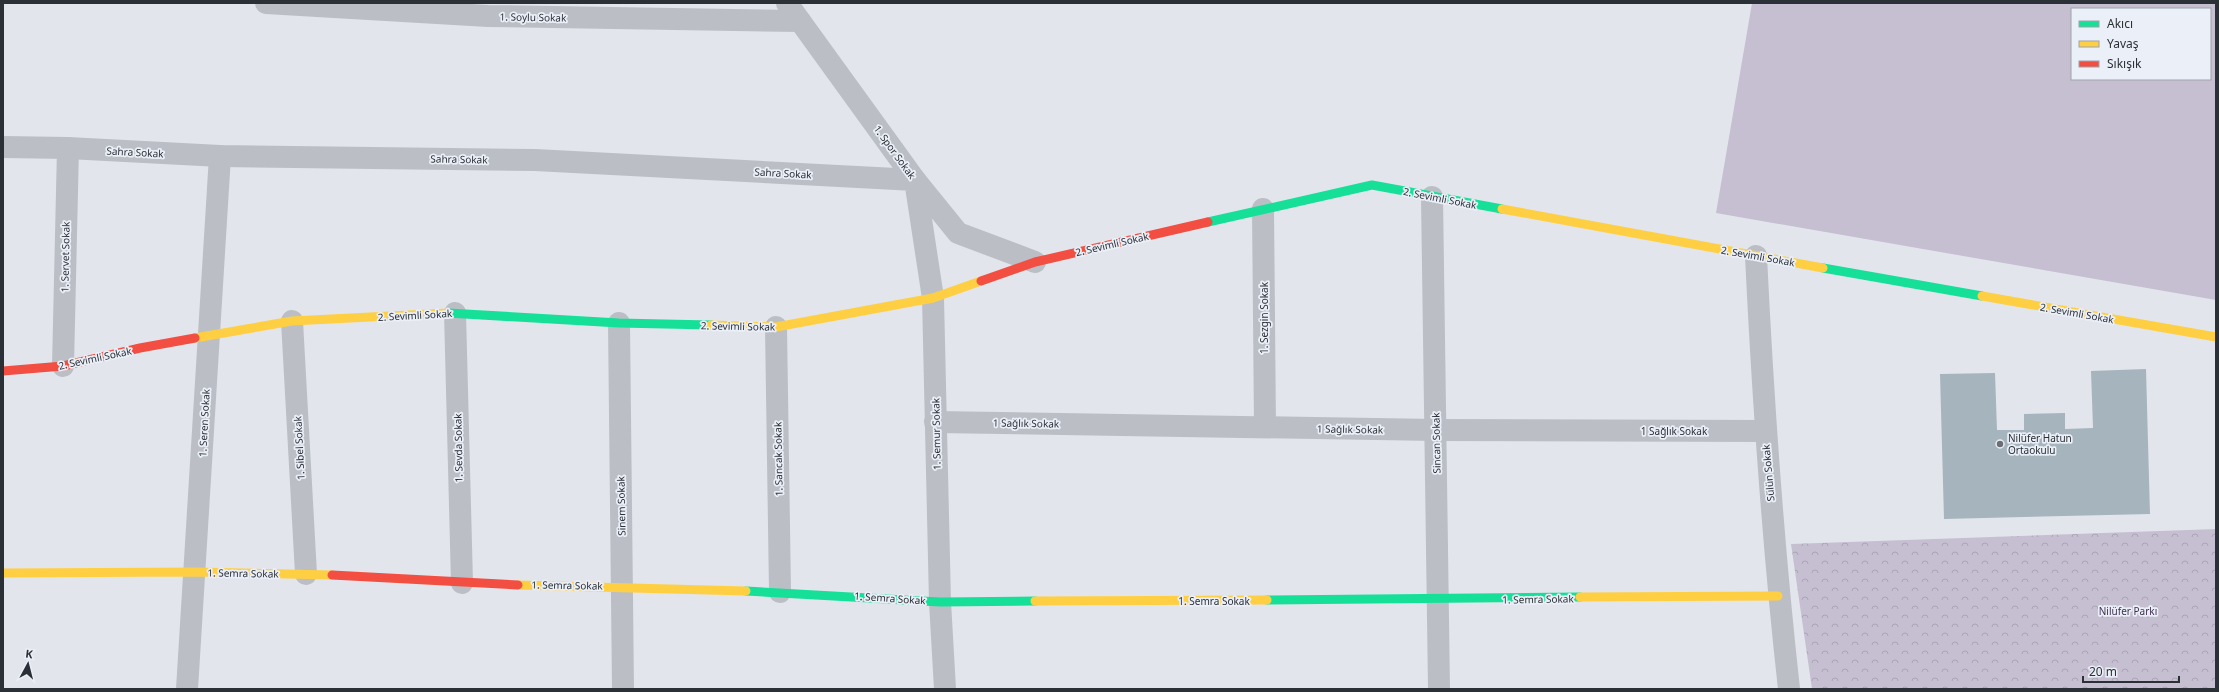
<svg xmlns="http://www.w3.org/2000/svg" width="2219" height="692" font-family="'Noto Sans',sans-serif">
	<defs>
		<pattern id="forest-crowns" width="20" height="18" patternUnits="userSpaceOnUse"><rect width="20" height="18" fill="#c6bfd2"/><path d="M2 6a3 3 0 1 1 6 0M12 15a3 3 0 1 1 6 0" fill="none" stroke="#aaa4b5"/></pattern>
	</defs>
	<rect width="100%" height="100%" fill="#e3e5ec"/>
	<!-- forest -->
	<path fill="url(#forest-crowns)" d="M2216,529v160h-404l-21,-145z"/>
	<!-- pitch -->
	<path fill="#c6bfd2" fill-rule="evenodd" d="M1752,3h464v297l-500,-87zM2072,9h138v70h-138z"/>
	<!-- building -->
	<path fill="#a6b4bd" d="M2146,369l4,145 -206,5 -4,-145 55,-1 2,57h27v-16l41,-1v16l28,-1 -2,-57z"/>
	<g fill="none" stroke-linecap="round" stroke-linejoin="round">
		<!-- street -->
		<g stroke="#bbbfc5" stroke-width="22">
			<path d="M266,3l222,13 312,5"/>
			<path d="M787,3l128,177 43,53 77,29"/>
			<path d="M3,147l65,1 152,8 315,4 380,20 18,118 7,304 5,87"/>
			<path d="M1432,197l7,492"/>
			<path d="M1263,209l2,218"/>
			<path d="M1756,256c7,145 17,289 33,433"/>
			<path d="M455,313l7,270"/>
			<path d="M292,321l14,253"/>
			<path d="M619,323l4,366"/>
			<path d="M776,327l4,265"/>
			<path d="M63,366l5,-218"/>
			<path d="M935,422l501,8 329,1"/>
			<path d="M187,689l33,-533"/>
		</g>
		<!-- fast -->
		<g stroke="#16e098" stroke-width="9">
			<path d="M1208,222l164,-37 130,24"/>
			<path d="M1823,268l159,28"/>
			<path d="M448,313l171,10 92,2"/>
			<path d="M746,591l194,11 95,-1"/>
			<path d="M1267,600l313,-3"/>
		</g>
		<!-- slow -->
		<g stroke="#ffcf43" stroke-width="9">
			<path d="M1502,209l321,59"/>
			<path d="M1982,296l234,41"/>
			<path d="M711,325l65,2 157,-29 48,-17"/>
			<path d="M195,338l97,-17 156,-8"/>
			<path d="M3,573l192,-1 137,3"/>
			<path d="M518,585l228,6"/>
			<path d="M1580,597l198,-1"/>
			<path d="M1035,601l232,-1"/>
		</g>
		<!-- jam -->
		<g stroke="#f24e42" stroke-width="9">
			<path d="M981,281l54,-19 173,-40"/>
			<path d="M3,371l60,-5 77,-18 55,-10"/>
			<path d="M332,575l186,10"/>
		</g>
	</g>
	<!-- markers -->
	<circle fill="#6b6f75" stroke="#ebeff8" stroke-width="1.5" cx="2000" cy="444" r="4"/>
	<g text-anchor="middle" stroke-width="3.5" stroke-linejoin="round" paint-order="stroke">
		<!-- street labels -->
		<g font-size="10" fill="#2a3035" stroke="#ebeff8">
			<text transform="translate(533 17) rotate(1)" y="4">1. Soylu Sokak</text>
			<text transform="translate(135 152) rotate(3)" y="4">Sahra Sokak</text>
			<text transform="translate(895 152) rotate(54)" y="4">1. Spor Sokak</text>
			<text transform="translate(459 159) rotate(1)" y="4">Sahra Sokak</text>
			<text transform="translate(783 173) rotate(3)" y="4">Sahra Sokak</text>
			<text transform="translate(1440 198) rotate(11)" y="4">2. Sevimli Sokak</text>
			<text transform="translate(1112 244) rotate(-13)" y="4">2. Sevimli Sokak</text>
			<text transform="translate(1758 256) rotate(10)" y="4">2. Sevimli Sokak</text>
			<text transform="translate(65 257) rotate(-89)" y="4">1. Servet Sokak</text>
			<text transform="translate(2077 313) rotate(10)" y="4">2. Sevimli Sokak</text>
			<text transform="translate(415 315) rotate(-3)" y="4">2. Sevimli Sokak</text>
			<text transform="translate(1264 318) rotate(-90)" y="4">1. Sezgin Sokak</text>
			<text transform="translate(738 326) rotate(1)" y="4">2. Sevimli Sokak</text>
			<text transform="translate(95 358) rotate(-12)" y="4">2. Sevimli Sokak</text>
			<text transform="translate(204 423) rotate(-87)" y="4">1. Seren Sokak</text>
			<text transform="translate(1026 423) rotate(1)" y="4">1 Sağlık Sokak</text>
			<text transform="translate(1350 429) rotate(1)" y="4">1 Sağlık Sokak</text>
			<text x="1674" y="435">1 Sağlık Sokak</text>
			<text transform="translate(936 434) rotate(-91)" y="4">1. Semur Sokak</text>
			<text transform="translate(1436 443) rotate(-91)" y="4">Sincan Sokak</text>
			<text transform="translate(299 448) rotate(-93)" y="4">1. Sibel Sokak</text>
			<text transform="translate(458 448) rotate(-91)" y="4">1. Sevda Sokak</text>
			<text transform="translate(778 459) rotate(-91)" y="4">1. Sancak Sokak</text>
			<text transform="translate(1768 473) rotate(-95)" y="4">Sülün Sokak</text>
			<text transform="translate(621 506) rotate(-91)" y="4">Sinem Sokak</text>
			<text transform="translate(243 573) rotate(1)" y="4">1. Semra Sokak</text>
			<text transform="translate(567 585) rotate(1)" y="4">1. Semra Sokak</text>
			<text transform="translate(890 598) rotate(4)" y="4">1. Semra Sokak</text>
			<text transform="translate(1538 599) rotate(-1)" y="4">1. Semra Sokak</text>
			<text x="1214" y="605">1. Semra Sokak</text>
		</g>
		<!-- poi labels -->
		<g font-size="10" fill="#2a3035" stroke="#ebeff8" text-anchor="start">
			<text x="2008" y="442">Nilüfer Hatun<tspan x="2008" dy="12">Ortaokulu</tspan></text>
		</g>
		<!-- park labels -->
		<g font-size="10" fill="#413151" stroke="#ebeff8">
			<text x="2128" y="615">Nilüfer Parkı</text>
		</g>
	</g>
	<!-- border -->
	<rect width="2219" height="692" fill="none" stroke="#2a3035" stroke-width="8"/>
	<!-- legend -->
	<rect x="2071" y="8" width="140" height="72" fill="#ebeff8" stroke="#9ea3aa"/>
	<rect x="2079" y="21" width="20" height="6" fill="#16e098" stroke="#9ea3aa"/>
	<text x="2107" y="28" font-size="12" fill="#2a3035">Akıcı</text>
	<rect x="2079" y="41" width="20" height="6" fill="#ffcf43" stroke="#9ea3aa"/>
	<text x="2107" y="48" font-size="12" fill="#2a3035">Yavaş</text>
	<rect x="2079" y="61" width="20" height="6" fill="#f24e42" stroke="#9ea3aa"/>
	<text x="2107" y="68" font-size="12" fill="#2a3035">Sıkışık</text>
	<!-- north arrow -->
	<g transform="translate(28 664) rotate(7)" stroke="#ebeff8" stroke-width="3" paint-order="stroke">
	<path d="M0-3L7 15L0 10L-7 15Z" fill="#2a3035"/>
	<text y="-6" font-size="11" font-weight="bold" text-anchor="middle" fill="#2a3035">K</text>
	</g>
	<!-- scale -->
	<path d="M2083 676v6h96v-6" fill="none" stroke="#2a3035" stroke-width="2"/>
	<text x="2089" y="676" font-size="12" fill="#2a3035" stroke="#ebeff8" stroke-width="3" paint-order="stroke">20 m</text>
</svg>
